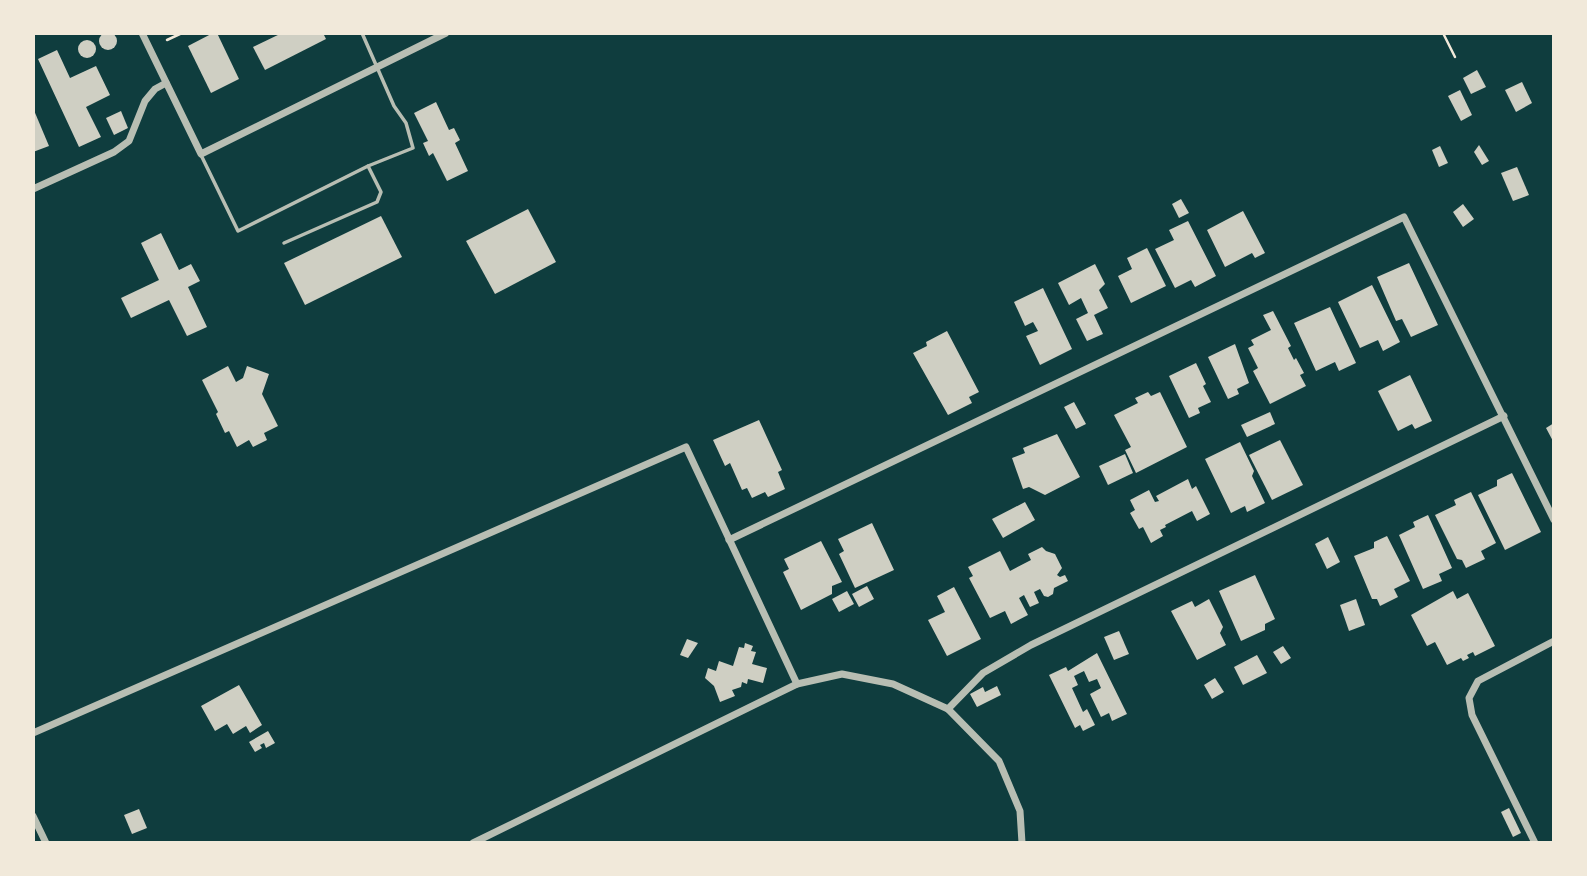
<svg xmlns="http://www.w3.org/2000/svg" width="1587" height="876" font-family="Manrope,sans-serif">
	<rect width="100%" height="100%" fill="#0f3d3e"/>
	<!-- building -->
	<g fill="#cfcfc3">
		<circle cx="108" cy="41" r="9"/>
		<path d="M213,33h4l22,46 -28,14 -23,-47z"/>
		<path d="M282,33h41l3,6 -61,31 -12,-23z"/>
		<circle cx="87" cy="49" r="9"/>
		<path d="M57,50l13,28 26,-12 14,29 -24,12 15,30 -22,10 -41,-88z"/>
		<path d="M1477,70l9,17 -15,7 -8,-16z"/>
		<path d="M1522,82l10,21 -16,9 -11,-22z"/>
		<path d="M1460,90l12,25 -11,6 -13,-25z"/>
		<path d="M436,102l13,28 5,-2 6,12 -5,3 13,28 -21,10 -14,-28 -4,3 -6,-13 5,-2 -14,-28z"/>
		<path d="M33,108l16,38 -16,6z"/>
		<path d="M121,111l7,17 -14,7 -8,-17z"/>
		<path d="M1479,145l10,16 -7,4 -8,-13z"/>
		<path d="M1440,146l8,17 -9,4 -7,-17z"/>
		<path d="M1517,167l12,28 -16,6 -12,-28z"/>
		<path d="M1181,199l8,14 -10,5 -7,-14z"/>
		<path d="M1463,204l11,15 -11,8 -10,-15z"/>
		<path d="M528,209l28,53 -61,32 -29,-53z"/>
		<path d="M1243,211l22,42 -10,5 -3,-5 -27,14 -18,-37z"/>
		<path d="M381,216l21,41 -97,48 -21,-42z"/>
		<path d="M1188,221l28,55 -21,11 -4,-7 -16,8 -20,-39 19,-9 -5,-10z"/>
		<path d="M161,233l18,37 12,-6 9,17 -12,6 19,40 -20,9 -18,-36 -38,18 -10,-20 38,-18 -18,-37z"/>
		<path d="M1147,248l19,38 -35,17 -13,-27 14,-7 -5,-11z"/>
		<path d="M1409,263l29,62 -27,12 -9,-18 -6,2 -19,-44z"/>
		<path d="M1095,264l10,20 -6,6 9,18 -14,7 9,19 -16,7 -11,-22 12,-6 -7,-15 -12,7 -11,-22z"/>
		<path d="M1372,285l28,57 -17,9 -5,-11 -18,8 -22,-46z"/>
		<path d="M1043,288l29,61 -32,16 -14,-29 12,-5 -5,-9 -8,4 -11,-24z"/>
		<path d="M1330,307l26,56 -17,8 -4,-9 -19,9 -22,-48z"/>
		<path d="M1273,311l18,35 -3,2 6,12 2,-2 8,15 -4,2 6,11 -36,18 -17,-33 5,-3 -10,-20 6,-3 -3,-5 20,-10 -8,-15z"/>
		<path d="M947,331l32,61 -10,5 3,6 -24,12 -35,-62 14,-7 -1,-4z"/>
		<path d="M1235,344l14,39 -12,6 2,5 -11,5 -20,-42z"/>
		<path d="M1196,363l10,21 -3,2 8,16 -13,6 2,5 -11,5 -20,-42z"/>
		<path d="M228,366l8,16 7,-4 4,-12 22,8 -7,20 16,32 -14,7 3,7 -14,7 -4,-7 -12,7 -8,-16 -4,2 -9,-19 2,-2 -16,-32z"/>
		<path d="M1410,375l22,46 -17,8 -3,-5 -14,7 -20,-40z"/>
		<path d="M1148,392l3,4 9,-4 27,55 -51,26 -11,-23 6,-3 -17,-32 24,-12 -3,-5z"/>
		<path d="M1074,402l12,22 -10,5 -12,-22z"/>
		<path d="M1270,412l5,12 -28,13 -6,-12z"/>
		<path d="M759,420l23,50 -4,2 7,17 -17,8 -3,-5 -13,6 -5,-10 -5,2 -12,-27 -5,3 -12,-26z"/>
		<path d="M1554,423v20l-8,-15z"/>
		<path d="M1057,434l23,43 -35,18 -16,-8 -6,2 -11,-31 13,-5 -2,-5z"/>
		<path d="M1280,440l23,45 -31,15 -23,-45z"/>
		<path d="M1240,442l14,29 -2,5 13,27 -18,9 -2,-6 -14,7 -26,-54z"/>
		<path d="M1125,454l8,19 -25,12 -9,-19z"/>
		<path d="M1512,473l29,59 -36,18 -27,-55 19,-9v-6z"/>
		<path d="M1188,479l4,10 4,-3 14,28 -13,7 -5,-10 -27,14 1,2 -6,3 3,6 -12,7 -8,-16 -4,2 -9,-16 5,-3 -5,-10 19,-10 6,12 4,-1 -3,-5z"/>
		<path d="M1471,492l25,51 -15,8 4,8 -19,9 -4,-8 -5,-1 -22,-44 21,-10 -2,-5z"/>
		<path d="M1025,502l10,18 -32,18 -11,-19z"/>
		<path d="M1428,515l24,53 -13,6 3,7 -19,8 -24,-54 16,-8 -2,-5z"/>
		<path d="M872,523l22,47 -39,18 -16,-34 5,-3 -6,-12z"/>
		<path d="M1387,536l23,45 -16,8 4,8 -18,9 -3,-7h-5l-18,-43 20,-8v-6z"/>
		<path d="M1328,537l12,25 -13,7 -12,-25z"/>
		<path d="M821,541l21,41 -10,4v8l-31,16 -18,-38 6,-3 -5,-10z"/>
		<path d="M1042,547l4,4 9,3 7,14 -5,7 3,2 5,-2 3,6 -14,7 -1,6 -5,3 -4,-1 -4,-7 -6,3 5,11 -9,4 -6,-12 -5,3 9,17 -17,9 -6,-13 -15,7 -21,-40 4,-2 -5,-9 32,-16 10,20 21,-11 -3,-6z"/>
		<path d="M1255,575l20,44 -10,5v6l-24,11 -22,-50z"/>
		<path d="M867,586l7,13 -15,8 -7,-13z"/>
		<path d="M954,587l27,52 -34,17 -19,-36 17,-8 -8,-16z"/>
		<path d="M847,591l7,13 -15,8 -7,-13z"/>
		<path d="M1453,591l4,8 11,-6 27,53 -20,10 -2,-4 -6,3 2,3 -6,3 -2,-3 -14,7 -12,-23 -8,4 -16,-31z"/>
		<path d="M1209,599l14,28 -3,6 6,12 -29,15 -26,-49 21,-10 3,6z"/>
		<path d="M1356,599l9,26 -16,6 -9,-26z"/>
		<path d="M1119,631l10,23 -15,6 -10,-23z"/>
		<path d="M687,639l11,4 -10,15 -8,-3z"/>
		<path d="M745,643l8,3 -2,5 5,1 -4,12 15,4 -4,15 -15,-4 -1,5 -5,-2 -1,5 -9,3 3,6 -15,6 -6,-16 -9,-8 3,-10 8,3 3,-10 14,5 6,-19 5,1z"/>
		<path d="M1283,646l8,12 -10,6 -8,-12z"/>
		<path d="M1097,653l30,61 -15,7 -3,-8 -8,4 -11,-23 11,-6 -4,-9 -8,3 -5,-11 -10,5 4,9 -6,3 11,24 4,-3 8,16 -12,6 -3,-6 -5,3 -26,-53 17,-8 2,4z"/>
		<path d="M1257,655l10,18 -24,12 -9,-18z"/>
		<path d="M1215,678l9,14 -12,7 -8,-14z"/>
		<path d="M239,685l23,40 -12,8 -4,-7 -13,8 -6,-10 -12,7 -14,-25z"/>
		<path d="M997,686l4,9 -24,12 -7,-13 13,-7 2,5z"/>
		<path d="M268,731l7,12 -9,5 -2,-5 -4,2 2,3 -7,4 -6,-10z"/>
		<path d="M1509,808l12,25 -8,4 -12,-25z"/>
		<path d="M139,809l8,19 -15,6 -8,-19z"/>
	</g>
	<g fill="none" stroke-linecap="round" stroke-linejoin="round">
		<!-- path -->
		<g stroke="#f1e9da" stroke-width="2.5">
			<path d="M1443,33l12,24"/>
			<path d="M167,40l15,-7"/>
		</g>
		<!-- service -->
		<g stroke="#b8beb3" stroke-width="3.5">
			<path d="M201,155l37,76 130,-65 45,-18 -7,-25 -12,-17 -32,-73"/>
			<path d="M284,243l93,-41 4,-10 -13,-26"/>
		</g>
		<!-- minor -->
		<g stroke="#b8beb3" stroke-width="7">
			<path d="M142,33l59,121 245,-121"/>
			<path d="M33,189l81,-37 15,-11 16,-40 10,-12 11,-6"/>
			<path d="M729,540l675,-323 150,303"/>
			<path d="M948,709l35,-36 48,-28 473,-229"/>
			<path d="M33,733l653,-286 111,237"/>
			<path d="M33,816l13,27"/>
			<path d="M473,843l324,-159 45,-10 51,10 55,25 51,52 21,50 2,32"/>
			<path d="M1535,843l-63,-128 -3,-17 9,-17 76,-40"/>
		</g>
	</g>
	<!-- border -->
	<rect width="1587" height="876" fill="none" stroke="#f1e9da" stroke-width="70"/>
</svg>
